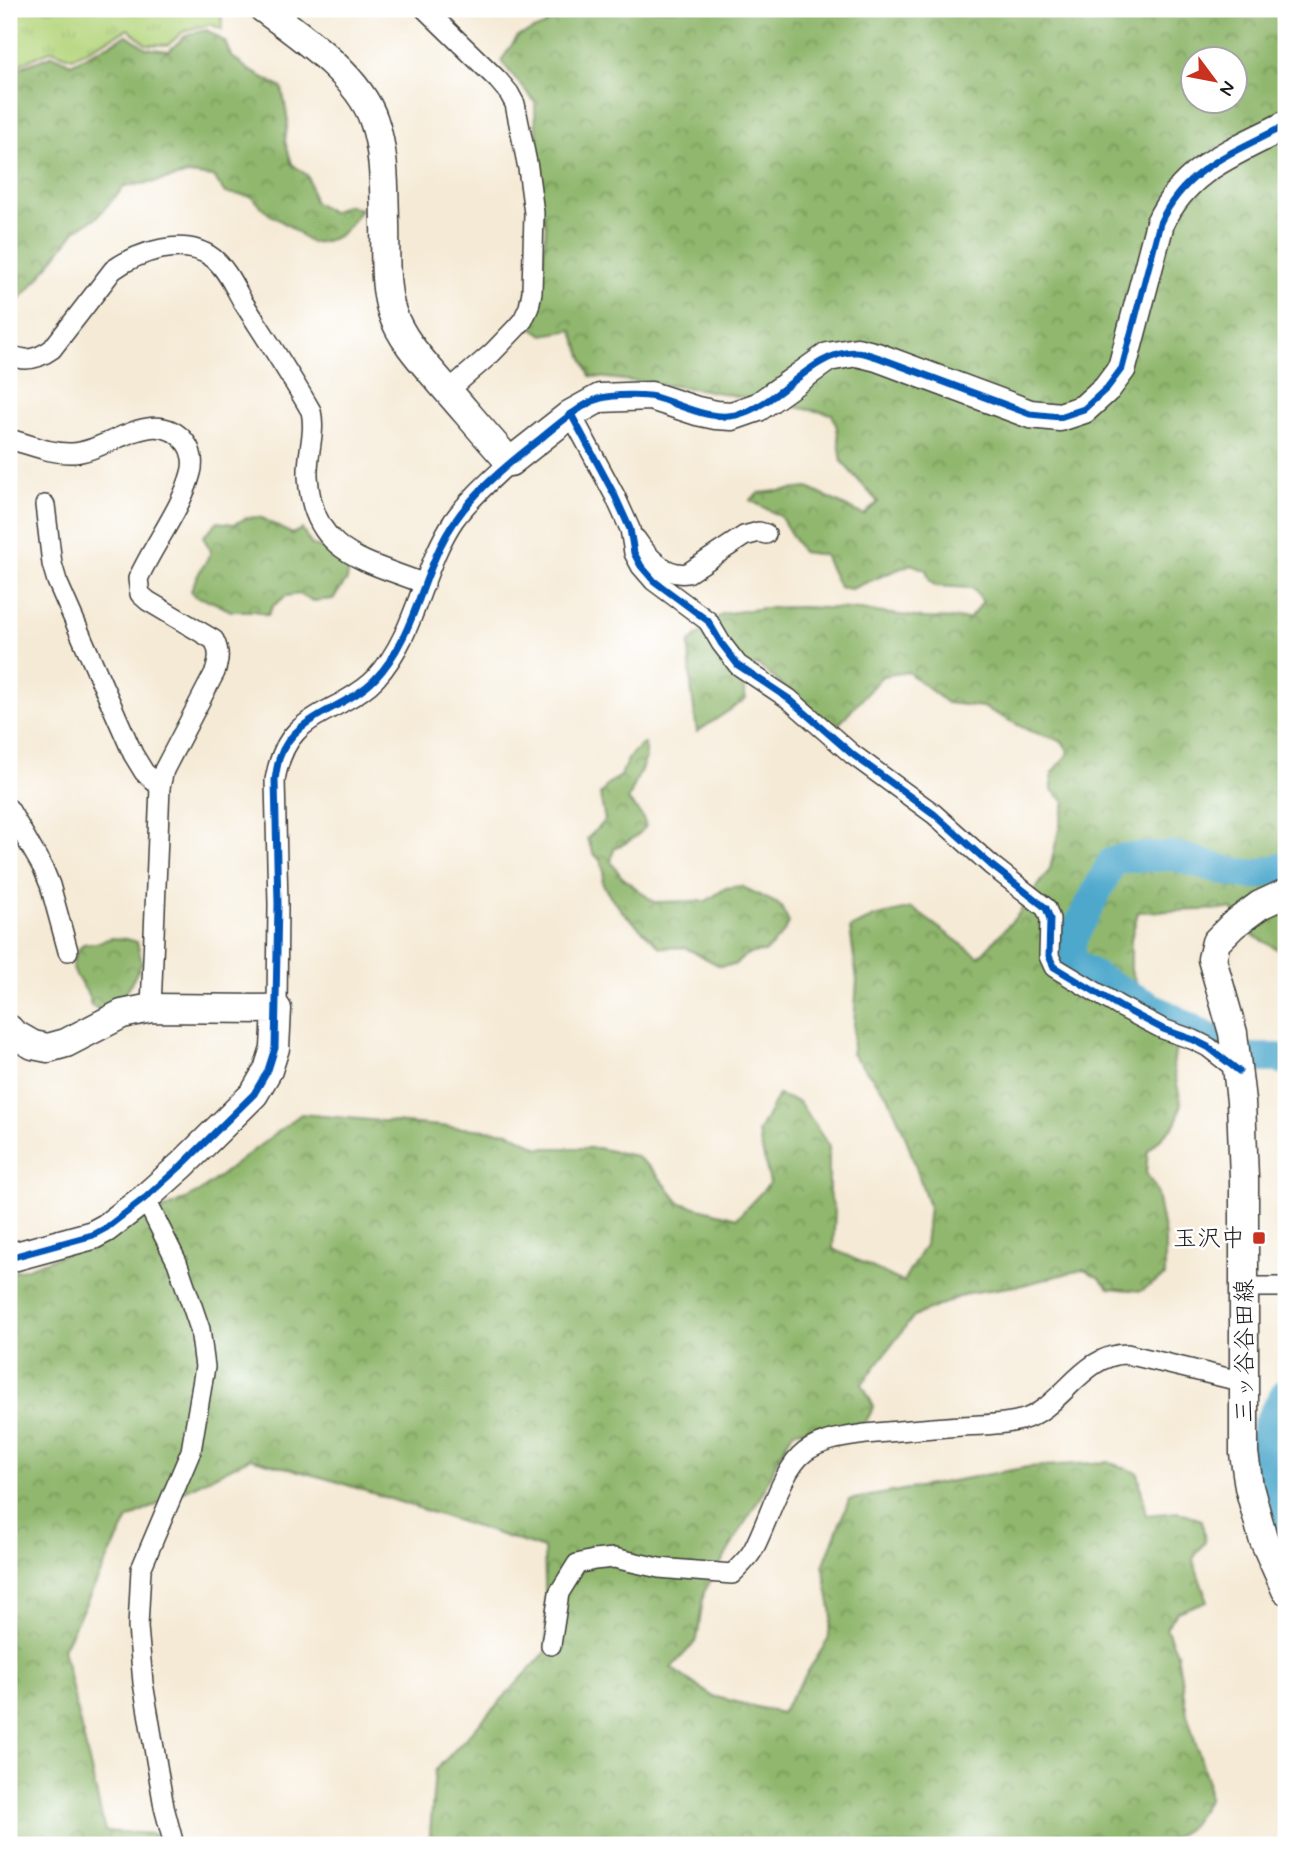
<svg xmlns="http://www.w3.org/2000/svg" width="1295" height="1854" font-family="Mynerve,'Klee One',sans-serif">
	<defs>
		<pattern id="grass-tufts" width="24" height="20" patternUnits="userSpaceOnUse" patternTransform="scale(1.75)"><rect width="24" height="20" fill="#b5d67e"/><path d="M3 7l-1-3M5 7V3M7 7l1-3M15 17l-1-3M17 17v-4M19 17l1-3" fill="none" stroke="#9bb76c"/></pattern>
		<pattern id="forest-crowns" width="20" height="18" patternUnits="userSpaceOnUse" patternTransform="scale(1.75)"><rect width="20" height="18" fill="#90b76d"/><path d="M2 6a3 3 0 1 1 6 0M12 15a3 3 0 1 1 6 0" fill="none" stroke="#759459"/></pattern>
	</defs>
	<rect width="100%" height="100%" fill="#fff"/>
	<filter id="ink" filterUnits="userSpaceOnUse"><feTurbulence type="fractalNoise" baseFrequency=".0143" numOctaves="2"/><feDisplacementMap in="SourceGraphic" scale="14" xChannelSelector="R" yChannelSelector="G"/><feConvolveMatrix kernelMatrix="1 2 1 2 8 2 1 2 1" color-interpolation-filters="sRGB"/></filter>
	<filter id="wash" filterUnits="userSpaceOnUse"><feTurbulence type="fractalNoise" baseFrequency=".00686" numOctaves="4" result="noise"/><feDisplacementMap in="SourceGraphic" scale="28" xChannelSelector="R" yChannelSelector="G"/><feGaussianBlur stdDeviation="1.57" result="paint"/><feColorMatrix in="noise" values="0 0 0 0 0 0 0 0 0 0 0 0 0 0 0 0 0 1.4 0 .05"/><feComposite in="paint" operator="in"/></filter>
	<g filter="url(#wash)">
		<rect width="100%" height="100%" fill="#f5ead5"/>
		<!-- grass -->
		<path fill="url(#grass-tufts)" stroke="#68794d" stroke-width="2" d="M9,9h212l1,20 -12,-5 -26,7 -16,14 -22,-1 -18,-15 -56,29 -20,-8 -43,19z"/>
		<!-- forest -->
		<g fill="url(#forest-crowns)" stroke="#566a44" stroke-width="2" fill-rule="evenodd">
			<path d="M549,9h737v945l-37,-21 -17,-24 -94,3 -7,27v32l27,60 19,9 -4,26 8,36 -4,20 -29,29 -2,22 10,16 9,47v40l-24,15 -32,-3 -10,-10 -15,-9 -61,16 -54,8 -55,23 -52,68 12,23 -9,16 -71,8 -14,23 -17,38 -59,100 -7,48 -26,28 41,28 69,17 47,-73 4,-26 -9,-48 26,-66 179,-33 80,-5 30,11 8,42 32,-3 24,8 3,22 -12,17 14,42 -30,11 -11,16 11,25 10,61 20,66 1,19 -18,28 -28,18h-733l6,-74 112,-120 -3,-102 -209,-68 -85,-23 -122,61 -65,130 42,182 49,3 5,11h-150v-573l16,-3 80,-30 94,-47 102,-78 208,18 30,16h58l39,8 17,14 27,33 57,15 33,-35 -12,-50 20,-38 21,7 30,44v47l6,18 -2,38 70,33 22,-37 4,-39 -24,-71 -17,-39 -36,-42 5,-74 -7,-52 24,-11 38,-9 67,49 38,-41 33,-47 15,-67 -13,-12v-16l17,-22 -7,-11 -32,-10 -47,-24 -36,-4 -39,-31 -26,4 -42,47h-13l-70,-59 -16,13 5,22 -49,33 -6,-46 -2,-43 33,-29 42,-6 37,-1 50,2 73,9 45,1 14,-17 -11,-14 -37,-2 -5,-5 -4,-11 -15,-6 -60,25 -12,-2 -15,-32 -22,-3 -22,-36 -30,-16 9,-7 49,-5 56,27 14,-13 -36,-40 -5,-34 -5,-14 -133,-25 -109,-13 -18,-46 -29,5 -13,-9 10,-26 6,-73 -8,-35 -3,-90 -34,-41 17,-25 28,-11zM1194,60h42v42h-42z"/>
			<path d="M207,30l18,12 6,14 18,14 33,18 6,33 -3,20 7,23 16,12 6,26 18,10 14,-7 15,4c-15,23 -21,32 -50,34l-22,-17 -20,-12 -18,-18 -26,-3 -11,-16 -25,-3 -33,8 -31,4 -28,31 -21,13 -37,48 -27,30 -3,1v-237l44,-17 18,9 56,-29 19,13 23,3 17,-16z"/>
			<path d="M260,517l32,17 10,-5 9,15 8,4 7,-1 16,9 7,10 -2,14 -14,19 -20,2 -14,-7 -13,2 -13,10 -5,9 -13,-4h-24l-18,-9 -18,-6 -4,-5c5,-17 14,-25 20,-40l-8,-14 14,-15 18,2 11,-6z"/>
			<path d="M645,743l1,15 -18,42 14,16 4,10c-8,11 -20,17 -32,23l-3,13 11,15 32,25 52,-1 20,-13 15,-2 39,19 9,18 -7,12 -17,17c-14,0 -21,2 -30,13l-15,1 -34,-18 -26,-1 -38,-36 -15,-19 -5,-10 2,-10 -4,-12 -7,-7 -6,-14 18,-19 -5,-25 9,-12 12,-7c5,-15 10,-25 24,-33z"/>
			<path d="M111,938l16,1 10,3 5,21c-11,18 -24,59 -51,43 -3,-27 -34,-32 -8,-62l13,-1z"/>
		</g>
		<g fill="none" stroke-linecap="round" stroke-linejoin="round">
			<!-- river -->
			<g stroke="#4ea8cc" stroke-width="30">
				<path d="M1209,1038l-110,-59 -24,-15 -5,-8 2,-17 40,-77 12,-4 51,-2 56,16 25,3 30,-9"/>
				<path d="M1248,1058h29l9,2"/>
				<path d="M1286,1393c-6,10 -15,22 -19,34 -9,30 7,96 19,125"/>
			</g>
		</g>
	</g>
	<g filter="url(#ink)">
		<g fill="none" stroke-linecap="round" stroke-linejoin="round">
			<!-- street casing -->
			<g stroke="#3d3b38" stroke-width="22">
				<g id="street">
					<path d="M425,9l73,71 11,13 6,11 13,64 6,45 -2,79 -3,15 -6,13 -7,8 -24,25 -44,38"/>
					<path d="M9,354c15,9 29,5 43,-5l61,-79c25,-18 71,-34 100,-12 13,10 22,30 30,44 23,36 47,72 68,109 5,22 -4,42 -3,65 4,78 56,84 117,108"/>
					<path d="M571,414l44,82 15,33 4,24 7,13 13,15 54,40 13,22 17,22 51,34 63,55 82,60 57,51 55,43 4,11 -1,37 5,11 65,39 44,23 31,11 14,7 31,24"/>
					<path d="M9,439c20,5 41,15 63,14 36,-1 83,-50 114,-10 6,8 8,20 5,30 -9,35 -38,72 -53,106l2,15 8,7 66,39c6,12 5,19 1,32l-51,98 -4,17 -9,221"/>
					<path d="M45,505l7,59 5,17 76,173 11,18 16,15"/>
					<path d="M636,539c12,18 29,38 52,34l56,-37 15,-4 7,2"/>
					<path d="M9,809l34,59 7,17 18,66"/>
					<path d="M277,1009l1,-105 -3,-124c8,-46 27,-57 66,-77 12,-7 25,-14 35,-25 41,-45 45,-109 78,-158 16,-22 37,-40 56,-58"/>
					<path d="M145,1198l32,64 23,67 5,38 -14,84 -50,118 -3,58 5,56 21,124 10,38"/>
					<path d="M1243,1287h43"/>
					<path d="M551,1645l8,-52 18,-29 17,-4 20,-2 45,10 73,6c7,-7 16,-15 21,-24 15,-27 28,-80 52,-98 18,-13 40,-15 61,-18 32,-3 64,-6 96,-8 19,-1 40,-1 59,-6 41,-11 60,-66 106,-66l117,28"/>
				</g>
			</g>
			<!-- secondary casing -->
			<g stroke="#3d3b38" stroke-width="31">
				<g id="secondary">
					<path d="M264,9c37,27 96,68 110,112 11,32 10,68 11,101 1,29 -2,62 7,90 10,30 35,54 55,78 21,24 41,48 63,72l61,-48 29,-16 51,-2 46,15 19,4 16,1 26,-9 70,-50 29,-5 20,5 153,57 30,3 24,-8 23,-21 15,-20 38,-145c26,-56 75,-71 126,-98"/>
					<path d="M1286,893l-26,12 -27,20 -17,17 -4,17 21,74 8,68 3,78v274l5,34 14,51 23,52"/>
					<path d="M9,1029l3,4 21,12 15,3 18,-5 56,-29 29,-6 126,1 -2,39 -7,22 -14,24 -72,71 -37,33 -39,30 -13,7 -84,23"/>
				</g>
			</g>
			<!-- street -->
			<use href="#street" stroke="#fff" stroke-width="19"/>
			<!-- secondary -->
			<use href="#secondary" stroke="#fff" stroke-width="28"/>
			<!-- cycleway casing -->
			<g stroke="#fff" stroke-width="11">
				<g id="cycleway">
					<path d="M571,414l44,82 15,33 4,24 7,13 13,15 54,40 13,22 17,22 51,34 63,55 82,60 57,51 55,43 4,11 -1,37 5,11 65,39 44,23 31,11 14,7 31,24"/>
					<path d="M9,1258l84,-23 13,-7 39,-30 37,-33 72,-71 14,-24 7,-22 3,-144 -3,-124c1,-7 2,-14 4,-21 15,-45 66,-49 96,-80 34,-35 44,-88 65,-132 21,-45 61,-78 100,-108 15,-12 42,-36 61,-41 13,-3 41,-4 53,-1 26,7 55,24 82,18 44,-10 75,-64 120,-63 7,0 14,3 21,5l153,57 30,3 24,-8 23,-21 15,-20 38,-145c26,-56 75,-71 126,-98"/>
				</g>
			</g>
			<!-- cycleway -->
			<use href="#cycleway" stroke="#0057b8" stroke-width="7"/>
		</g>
	</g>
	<!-- markers -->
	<rect fill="#c8321e" stroke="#fff" stroke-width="2.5" x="1252" y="1231" width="14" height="14" rx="3.5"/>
	<g text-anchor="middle" stroke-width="5" stroke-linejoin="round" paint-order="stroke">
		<!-- poi labels -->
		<g font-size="24" fill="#1c1c1c" stroke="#fff" text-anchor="end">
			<text x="1245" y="1246">玉沢中</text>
		</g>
		<!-- street labels -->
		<g font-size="24" fill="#1c1c1c" stroke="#fff">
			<text transform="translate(1244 1351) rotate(-90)" y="8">三ッ谷谷田線</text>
		</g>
	</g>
	<!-- margin -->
	<rect width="1295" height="1854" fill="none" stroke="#fff" stroke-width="35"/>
	<!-- north arrow -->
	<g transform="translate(1214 80) rotate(122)"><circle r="33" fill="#ffffff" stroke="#a4a4a4" stroke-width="2"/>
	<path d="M0-5L12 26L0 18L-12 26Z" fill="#c8321e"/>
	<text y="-10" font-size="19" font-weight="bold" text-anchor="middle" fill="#1c1c1c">N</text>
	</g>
</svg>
